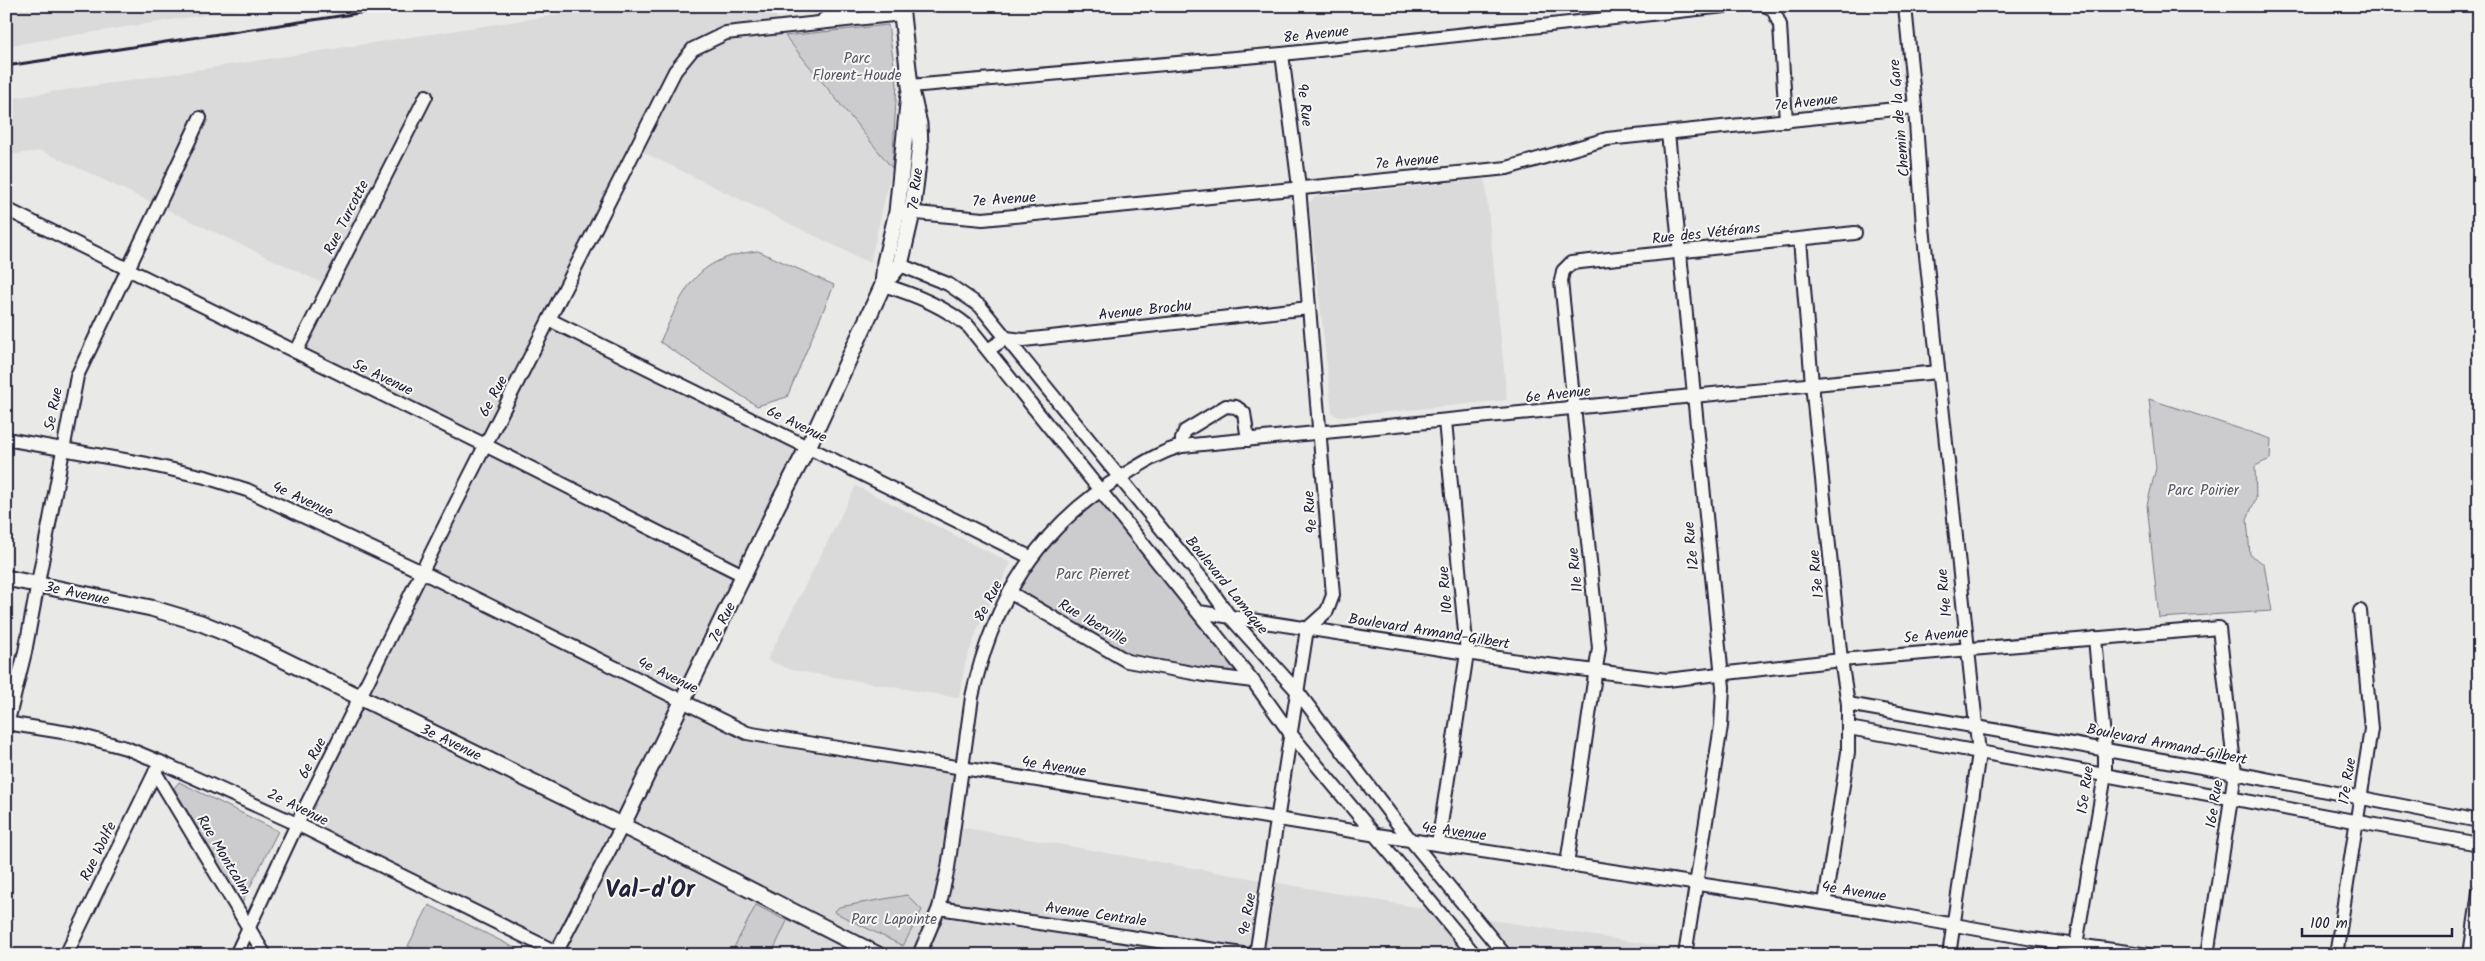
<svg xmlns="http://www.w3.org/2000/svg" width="2485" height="961" font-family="Kalam,sans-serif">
	<rect width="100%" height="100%" fill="#e9e9e7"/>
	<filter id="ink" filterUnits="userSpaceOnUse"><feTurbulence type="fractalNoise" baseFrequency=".02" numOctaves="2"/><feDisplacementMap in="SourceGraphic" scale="10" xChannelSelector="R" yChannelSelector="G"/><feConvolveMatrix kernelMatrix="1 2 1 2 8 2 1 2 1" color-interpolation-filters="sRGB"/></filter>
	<g filter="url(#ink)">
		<!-- built -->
		<g fill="#dadada">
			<path d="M6,6h254l-254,40z"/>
			<path d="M615,6h156l14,30 107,132 -22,95 -231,-113 -89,170 255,130 -131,253 82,38 200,34 -7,50 483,85 34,45h-922l-259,-127 199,-383 -190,-92 37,-66 -289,-136 -36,4v-56z"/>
			<path d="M1485,179l22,221 -168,17 -7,-4 -23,-210 6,-6z"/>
			<path d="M856,486l155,77 -32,62 -14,39 -6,34 -167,-28 -25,-10z"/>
			<path d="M1485,919l232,36h-204z"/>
		</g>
		<!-- green -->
		<g fill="#ccccce" stroke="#777784">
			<path d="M888,25l9,59 -5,84 -107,-132z"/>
			<path d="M758,251l76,34 -47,112 -30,9 -97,-64c25,-53 33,-84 98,-91z"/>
			<path d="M2149,399l122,40 -1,20 -15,7 1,32 -9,21 3,36 14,9 8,47 -113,7 -12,-113 9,-37z"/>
			<path d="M1098,491l155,190 -126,-20 -118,-69 8,-13z"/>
			<path d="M179,782l99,49 -36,72 -68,-115z"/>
			<path d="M907,895l15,15 -19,36 -69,-34 5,-5z"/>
			<path d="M429,905l100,50h-105l-16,-9z"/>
			<path d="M756,905l31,16 -16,34h-41z"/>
		</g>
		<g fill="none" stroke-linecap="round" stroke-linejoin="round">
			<!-- minor casing -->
			<g stroke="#22223b" stroke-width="16">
				<g id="minor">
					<path d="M1766,6l7,3 7,16 6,96"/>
					<path d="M1905,6l10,101 8,120 56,526 -30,202"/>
					<path d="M824,19l32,-13"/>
					<path d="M910,86l372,-32 443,-48"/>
					<path d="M1668,133l55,554 -2,39 -36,229"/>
					<path d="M6,209l479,236 260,131"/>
					<path d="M905,212l78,7 505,-49 19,-2 100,-29 308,-32"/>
					<path d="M1800,240l12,144 29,276 7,44v48l-23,151"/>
					<path d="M900,265l48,19 32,22 228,280 22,31 67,74 100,132 108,132"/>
					<path d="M883,285c31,9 61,21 86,42l284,354 37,52 185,222"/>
					<path d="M550,320l480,237"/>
					<path d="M988,350l18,-12 18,2 285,-32"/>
					<path d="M296,352l130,-256"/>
					<path d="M6,439l141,25 58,13 42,13 175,82 325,161 11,2 619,100 511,78 145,26 116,16"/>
					<path d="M1182,446v-7l3,-8 41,-25 10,1 8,6 4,27"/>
					<path d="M1009,592l118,69 77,14 49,6"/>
					<path d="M1199,612l333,51 135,17 174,-20 378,-32 16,145 -28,182"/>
					<path d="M1848,704l387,69 244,48"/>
					<path d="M6,723l69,11 51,14 34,14 137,62 265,131"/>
					<path d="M1849,728l630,116"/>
					<path d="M6,729l19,-77 52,-276 123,-258"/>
					<path d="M155,772l110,183"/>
					<path d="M1438,844l29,-191 -22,-232"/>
					<path d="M1567,864l32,-216 -38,-367 2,-10 8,-8 284,-30"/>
					<path d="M939,908l310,47"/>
					<path d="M2076,945l29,-170v-26l-10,-111"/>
					<path d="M66,955l94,-193"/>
					<path d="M236,955l61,-131 155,-313 223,-440 18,-22 33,-16 176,-19"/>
					<path d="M555,955l67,-129"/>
					<path d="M919,955l20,-47 9,-40 24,-171c21,-98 68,-173 155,-224 18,-11 35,-22 55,-27l756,-74"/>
					<path d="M1256,955l51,-326 20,-18 6,-16 -34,-408 -17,-133"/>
					<path d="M2336,955l35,-226 -11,-118"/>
					<path d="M2470,955l9,-63"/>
				</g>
			</g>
			<!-- major casing -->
			<g stroke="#22223b" stroke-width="19">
				<g id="major">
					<path d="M883,285l2,-23 12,-50 12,-118"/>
					<path d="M6,578l145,30 50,15 42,17 433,212 202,103"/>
					<path d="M622,826l155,-320 31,-59 75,-162 17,-20 12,-52 8,-67 -1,-22 -9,-38 -9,-80"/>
				</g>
			</g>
			<!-- minor -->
			<use href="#minor" stroke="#f6f6f2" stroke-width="12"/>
			<!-- major -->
			<use href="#major" stroke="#f6f6f2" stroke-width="15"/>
			<!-- rail -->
			<path stroke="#22223b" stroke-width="3" d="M6,66l400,-60"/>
		</g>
	</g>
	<g text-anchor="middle" stroke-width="4" stroke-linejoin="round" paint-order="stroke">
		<!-- street labels -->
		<g font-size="15" fill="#22223b" stroke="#f6f6f2">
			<text transform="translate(1316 34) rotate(-6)" y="5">8e Avenue</text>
			<text transform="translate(1806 102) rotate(-6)" y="5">7e Avenue</text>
			<text transform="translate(1305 105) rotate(83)" y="5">9e Rue</text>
			<text transform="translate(1899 118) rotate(-95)" y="5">Chemin de la Gare</text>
			<text transform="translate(1407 161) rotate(-5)" y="5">7e Avenue</text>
			<text transform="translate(915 189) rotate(-83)" y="5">7e Rue</text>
			<text transform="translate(1004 199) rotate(-4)" y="5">7e Avenue</text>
			<text transform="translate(346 217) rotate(-63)" y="5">Rue Turcotte</text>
			<text transform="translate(1706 233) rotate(-6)" y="5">Rue des Vétérans</text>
			<text transform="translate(1145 310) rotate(-6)" y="5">Avenue Brochu</text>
			<text transform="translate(383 377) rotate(26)" y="5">5e Avenue</text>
			<text transform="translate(1558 394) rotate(-6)" y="5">6e Avenue</text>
			<text transform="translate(493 396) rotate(-62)" y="5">6e Rue</text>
			<text transform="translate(53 409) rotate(-79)" y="5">5e Rue</text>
			<text transform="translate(797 424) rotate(26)" y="5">6e Avenue</text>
			<text transform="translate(303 499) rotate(25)" y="5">4e Avenue</text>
			<text transform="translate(1310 512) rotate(-95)" y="5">9e Rue</text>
			<text transform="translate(1691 546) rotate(-96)" y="5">12e Rue</text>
			<text transform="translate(1575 570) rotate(-96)" y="5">11e Rue</text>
			<text transform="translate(1816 574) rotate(-96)" y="5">13e Rue</text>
			<text transform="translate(1227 585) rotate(51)" y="5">Boulevard Lamaque</text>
			<text transform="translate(1445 590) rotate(-95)" y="5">10e Rue</text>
			<text transform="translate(77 593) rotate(12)" y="5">3e Avenue</text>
			<text transform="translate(1944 593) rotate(-96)" y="5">14e Rue</text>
			<text transform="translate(988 601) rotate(-63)" y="5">8e Rue</text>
			<text transform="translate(722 622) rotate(-64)" y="5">7e Rue</text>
			<text transform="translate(1093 622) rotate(30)" y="5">Rue Iberville</text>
			<text transform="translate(1429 631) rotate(9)" y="5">Boulevard Armand-Gilbert</text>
			<text transform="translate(1936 635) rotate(-5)" y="5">5e Avenue</text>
			<text transform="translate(668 675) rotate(26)" y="5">4e Avenue</text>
			<text transform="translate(451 742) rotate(26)" y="5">3e Avenue</text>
			<text transform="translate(2167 744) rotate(11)" y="5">Boulevard Armand-Gilbert</text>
			<text transform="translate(312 758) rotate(-63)" y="5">6e Rue</text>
			<text transform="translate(1054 766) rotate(9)" y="5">4e Avenue</text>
			<text transform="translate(2347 781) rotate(-81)" y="5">17e Rue</text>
			<text transform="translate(2085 790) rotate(-82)" y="5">15e Rue</text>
			<text transform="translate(2214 804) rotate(-81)" y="5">16e Rue</text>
			<text transform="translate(298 807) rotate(26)" y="5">2e Avenue</text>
			<text transform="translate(1454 831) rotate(8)" y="5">4e Avenue</text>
			<text transform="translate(98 851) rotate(-64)" y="5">Rue Wolfe</text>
			<text transform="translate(224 855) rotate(59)" y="5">Rue Montcalm</text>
			<text transform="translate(1854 891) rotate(9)" y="5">4e Avenue</text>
			<text transform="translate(1096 914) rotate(8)" y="5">Avenue Centrale</text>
			<text transform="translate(1247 914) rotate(-80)" y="5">9e Rue</text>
		</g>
		<!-- park labels -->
		<g font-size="15" fill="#555567" stroke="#f6f6f2">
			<text x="857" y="63">Parc<tspan x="857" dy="17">Florent-Houde</tspan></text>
			<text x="2203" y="495">Parc Poirier</text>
			<text x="1093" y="579">Parc Pierret</text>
			<text x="894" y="924">Parc Lapointe</text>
		</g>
		<!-- town labels -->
		<g font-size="25" font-weight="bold" fill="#22223b" stroke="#f6f6f2">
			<text x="650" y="897">Val-d'Or</text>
		</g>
	</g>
	<!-- margin -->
	<rect width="2485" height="961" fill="none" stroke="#f6f6f2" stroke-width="25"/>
	<rect x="12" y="12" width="2460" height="936" fill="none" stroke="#22223b" stroke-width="2" filter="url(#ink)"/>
	<!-- scale -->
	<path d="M2302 928v8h150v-8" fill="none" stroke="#22223b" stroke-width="2.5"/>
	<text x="2310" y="928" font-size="15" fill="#22223b" stroke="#f6f6f2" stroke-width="4" paint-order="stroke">100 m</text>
</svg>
